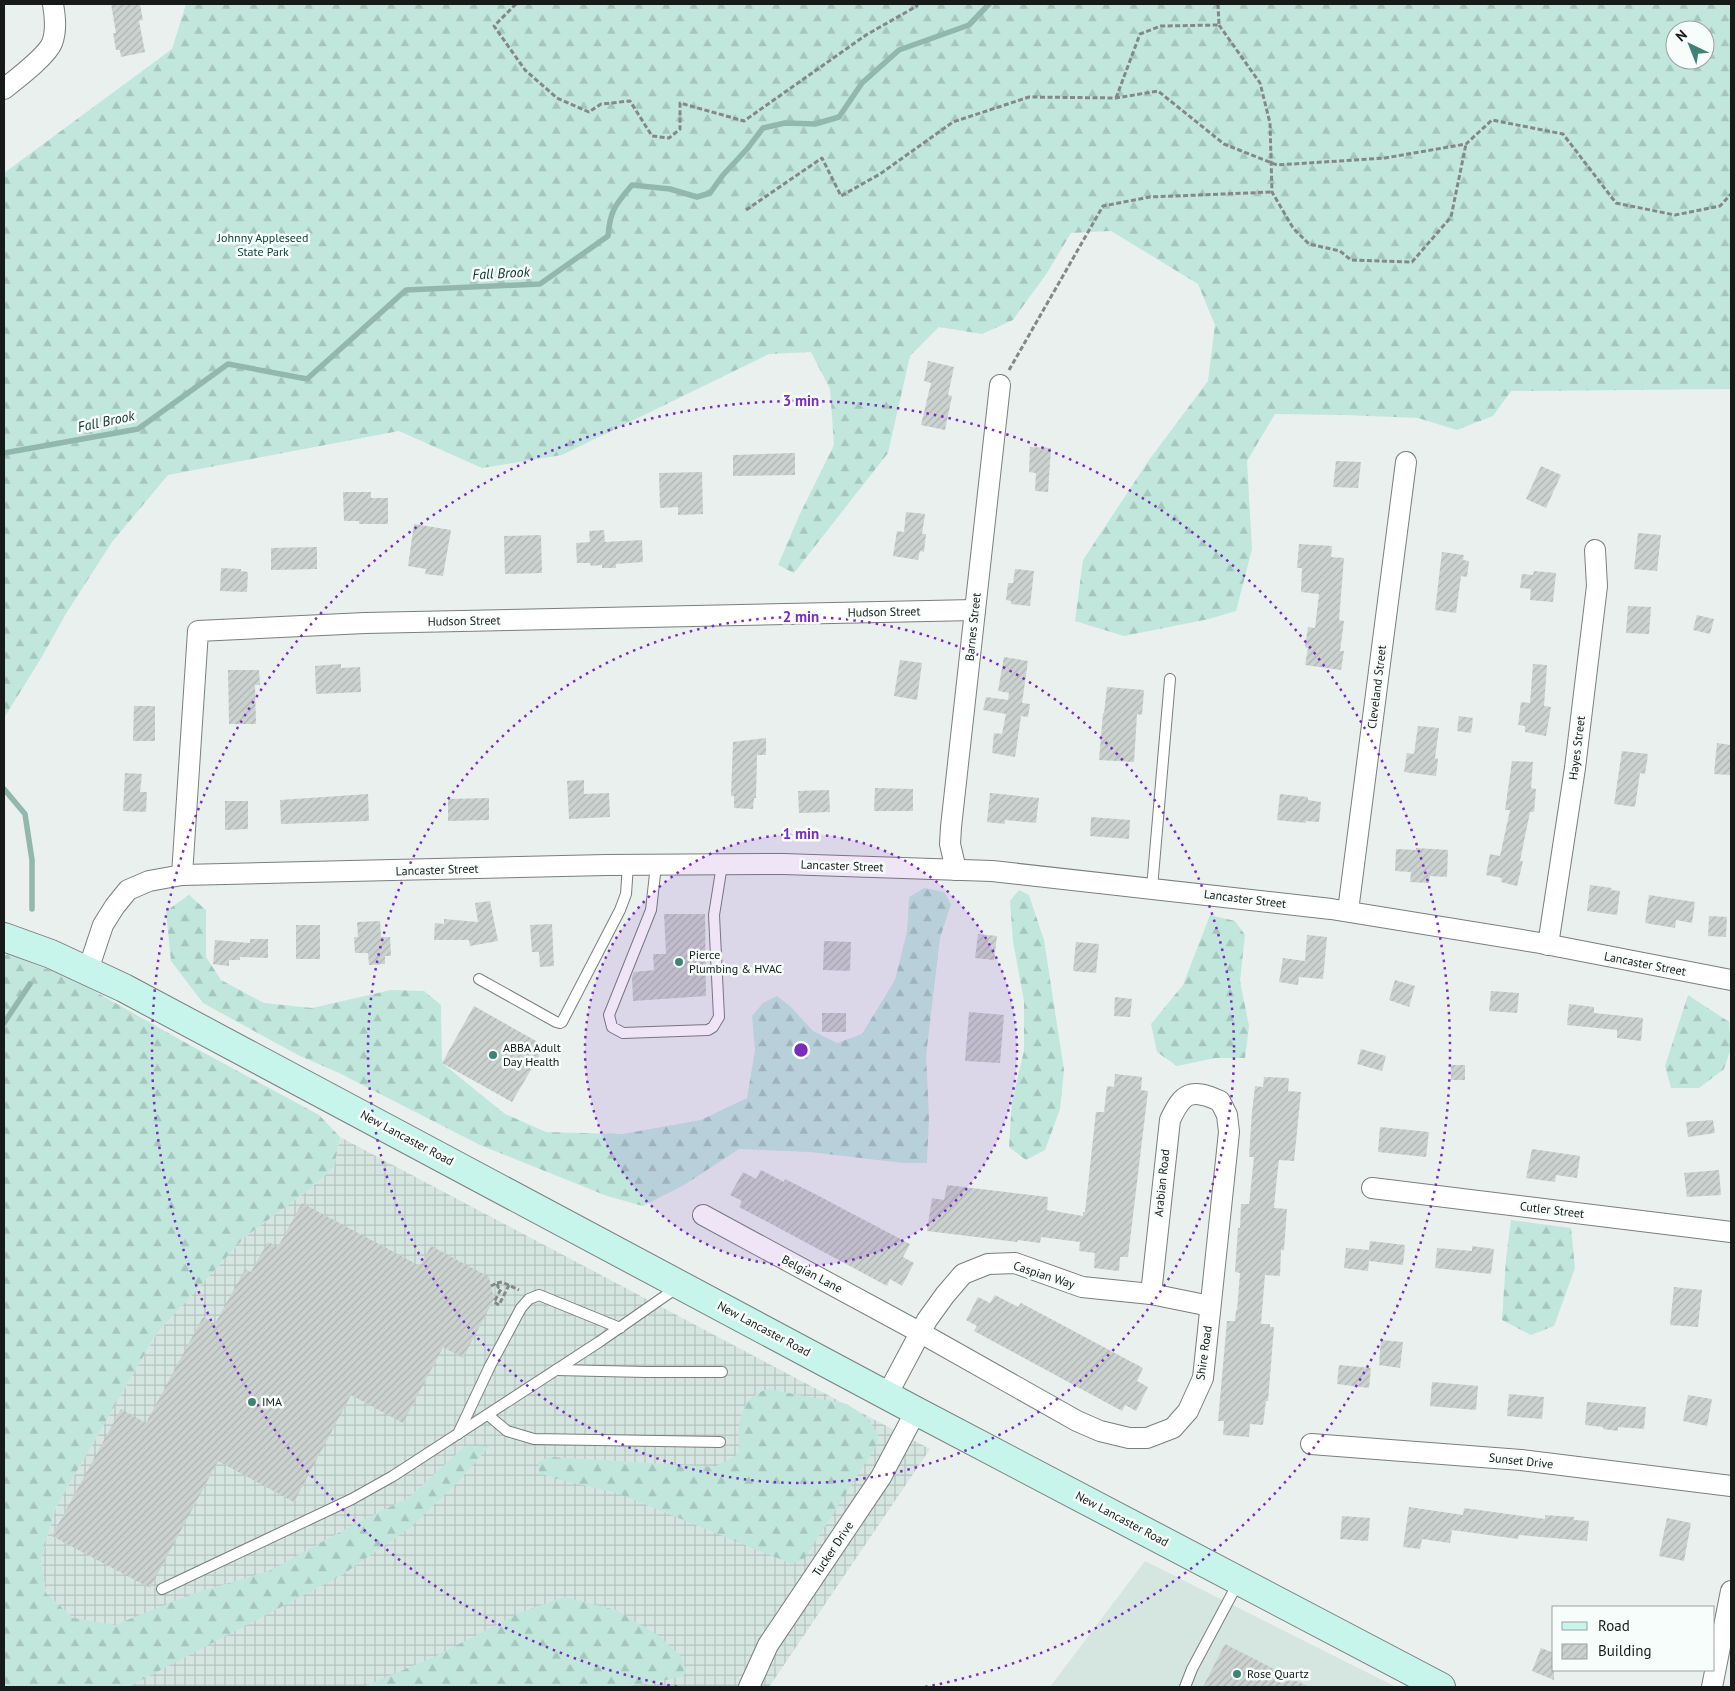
<svg xmlns="http://www.w3.org/2000/svg" width="1735" height="1691" font-family="'PT Sans',sans-serif">
	<defs>
		<pattern id="industrial-grid" width="8" height="8" patternUnits="userSpaceOnUse" patternTransform="scale(1.25)"><rect width="8" height="8" fill="#d5e5e0"/><path d="M0 4h8M4 0v8" fill="none" stroke="#b6c4c0"/></pattern>
		<pattern id="forest-firs" width="22" height="20" patternUnits="userSpaceOnUse" patternTransform="scale(1.25)"><rect width="22" height="20" fill="#c1e7dd"/><path d="M5 1l3.5 6h-7zM16 11l3.5 6h-7z" fill="#a5c6bd"/></pattern>
		<pattern id="building-hatch" width="6" height="6" patternUnits="userSpaceOnUse" patternTransform="scale(1.25)"><rect width="6" height="6" fill="#cbd2d0"/><path d="M-1 1l2-2M0 6l6-6M5 7l2-2" fill="none" stroke="#aeb4b2"/></pattern>
	</defs>
	<rect width="100%" height="100%" fill="#e9f0ee"/>
	<!-- built -->
	<path fill="#d5e5e0" d="M1145,1561l251,126h-346z"/>
	<!-- industrial -->
	<path fill="url(#industrial-grid)" d="M340,1137l590,312 -161,238h-642l9,-4 -63,-65 -27,-25 -5,-33 15,-53 101,-174 88,-96 66,-49 23,-21z"/>
	<!-- forest -->
	<g fill="url(#forest-firs)" fill-rule="evenodd">
		<path d="M186,4h1545v385l-220,2 -18,25 -36,14 -39,-12 -74,-3 -69,-1 -28,47 5,88 -16,62 -27,8 -85,17 -49,-15 8,-61 66,-100 59,-79 7,-56 -17,-41 -87,-53 -40,2 -24,40 -34,47 -31,14 -43,-7 -29,29 -22,97 -94,120 -16,-8 21,-49 35,-71 -4,-56 -19,-37 -42,2 -207,101 -80,13 -83,-37 -231,44 -56,67 -45,70 -27,48 -36,58v-545l168,-124zM1675,30h30v30h-30z"/>
		<path d="M924,888l20,4 7,12 -11,34 -14,118 3,60 -2,47h-24l-93,-11 -71,-3 -55,36 -41,21 -36,-10 -127,-51 -141,-72 -41,-18 -95,-52 -32,-42 -5,-50 23,-16 17,15v47l15,23 43,23 48,5 79,-18 33,1 17,14 1,58 63,51 41,18 76,2 79,-14 46,-22 8,-48 -3,-34 11,-13 14,-7 14,11 22,24 24,12 25,-9 33,-54 12,-48 2,-35z"/>
		<path d="M1019,890l10,5 15,45 20,130 -4,39 -15,41 -19,10 -17,-13 3,-47 12,-49v-50l-11,-60 -3,-40z"/>
		<path d="M1210,915l25,6 10,14 -5,46 9,45 -4,32h-30l-38,8 -20,-14 -6,-28 32,-39z"/>
		<path d="M8,954l65,25 113,64 133,72 21,22 -6,30 -23,21 -66,49 -88,96 -101,174 -15,53 5,33 27,25 42,7 77,-31 77,-23 82,-45 57,-28 57,-52h24l-29,34 -49,47 -69,48 -206,108 -9,4h-123v-731z"/>
		<path d="M1688,995l41,27 2,26 -7,21 -25,19h-28l-6,-22z"/>
		<path d="M1511,1220l60,8 4,40 -21,58 -23,9 -29,-15 4,-61z"/>
		<path d="M767,1389l80,15 23,17 8,13 -1,11 -73,114 -12,5 -175,-71 -60,-14 -18,-6 -1,-11 12,-5 164,10 20,-10 5,-5c0,-28 -3,-52 28,-63z"/>
		<path d="M564,1597l52,13 43,26 22,20 5,15 -3,6 -60,10h-260l73,-31 83,-43z"/>
	</g>
	<g fill="none" stroke-linecap="round" stroke-linejoin="round">
		<!-- stream -->
		<g stroke="#92b7ad" stroke-width="5.5">
			<path d="M4,453l134,-24 90,-65 79,15 99,-89 134,-6 68,-48c2,-26 8,-32 24,-51l38,4 27,8 13,-4 13,-18 24,-26 16,-21 22,-5 30,1 24,-7 23,-34 37,-33 70,-25 20,-21"/>
			<path d="M4,789l21,25 7,46v49"/>
			<path d="M4,1023l26,-39"/>
		</g>
	</g>
	<!-- building -->
	<g fill="url(#building-hatch)">
		<path d="M111,4h29l3,16 -4,1 6,31 -24,5 -1,-7h-4l-3,-17h3z"/>
		<path d="M928,361l26,6 -6,28 4,1 -7,34 -24,-5 10,-42 -7,-2z"/>
		<path d="M1030,447l21,1 -3,44 -13,-1 1,-18 -7,-1z"/>
		<path d="M795,453v22l-62,1v-21z"/>
		<path d="M1336,461l25,1 -3,26 -25,-1z"/>
		<path d="M1541,466l20,9 -15,33 -20,-9z"/>
		<path d="M702,472l1,42 -25,1v-8l-18,1 -1,-35z"/>
		<path d="M343,492h28v6h17v26h-29v-3h-15z"/>
		<path d="M906,512l19,2 -3,20h4l-2,18 -4,-1 -2,9 -25,-4 4,-25 7,1z"/>
		<path d="M414,524l37,6 -8,46 -18,-2 1,-5 -18,-3z"/>
		<path d="M604,530l1,12 37,-2 1,22 -27,2v4h-14v-3l-11,1 -1,-3h-13l-1,-20 14,-1 -1,-11z"/>
		<path d="M1638,533l23,2 -4,36 -23,-2z"/>
		<path d="M541,535l1,38 -37,1 -1,-38z"/>
		<path d="M1299,544l33,2 -1,11 13,1 -5,62 5,1 -4,30h4l-3,19 -36,-5 3,-17 -3,-1 3,-20 7,1 4,-34 -18,-2 1,-24h-5z"/>
		<path d="M317,547v22l-46,1v-22z"/>
		<path d="M1442,552l22,3 -1,5 6,1 -2,16 -6,-1 -5,37 -21,-3z"/>
		<path d="M221,568l20,1v2l7,1 -1,20 -27,-1z"/>
		<path d="M1015,569l19,2 -4,35 -19,-2v-3l-5,-1 2,-17h5z"/>
		<path d="M1534,571l22,2 -3,29 -23,-2 1,-11 -11,-1 2,-14 11,1z"/>
		<path d="M1628,606l23,1 -2,27 -23,-1z"/>
		<path d="M1697,615l17,4 -4,15 -17,-4z"/>
		<path d="M1004,657l24,4 -6,42 8,1 -2,13 -7,-1 -6,41 -23,-4 2,-20 8,1 4,-20 -23,-4 3,-13 22,3 1,-7 -11,-2z"/>
		<path d="M900,660l22,3 -5,37 -23,-4z"/>
		<path d="M341,664v4l19,-1 1,25 -45,2 -1,-28z"/>
		<path d="M1533,664l14,1 -3,41 7,1 -5,29 -21,-4v-6l-7,-1 3,-23 9,1z"/>
		<path d="M228,670h31l1,15h-5l1,39h-27z"/>
		<path d="M1107,687l37,3 -2,25 -5,-1 -3,48 -35,-2 4,-47h1z"/>
		<path d="M134,706h21v35h-22z"/>
		<path d="M1459,716l14,2 -2,15 -14,-2z"/>
		<path d="M1418,726l21,2 -4,30 3,1 -2,17 -32,-4 3,-19 7,1z"/>
		<path d="M766,738v17h-9l-1,43h-2l-1,11 -19,-1v-12h-3l2,-54z"/>
		<path d="M1717,743l14,2v30l-17,-1z"/>
		<path d="M1622,751l26,3 -3,20 -5,-1 -5,34 -21,-3z"/>
		<path d="M1512,761l21,1 -2,26 5,1 -2,23h-4l-10,49h3l-6,25 -16,-4 1,-4 -16,-3 4,-21 10,2 10,-46h-5z"/>
		<path d="M125,773l17,1 -2,18h7l-1,20 -23,-1z"/>
		<path d="M584,780v14l25,-1 1,24 -41,2 -2,-38z"/>
		<path d="M875,788l38,1v22h-39z"/>
		<path d="M829,790l1,22 -31,1 -1,-22z"/>
		<path d="M990,793l49,5 -3,25 -31,-3v4l-18,-2z"/>
		<path d="M368,794l1,27 -88,3 -1,-24z"/>
		<path d="M1280,794l28,3v3l13,2 -2,20 -13,-1v2l-29,-3z"/>
		<path d="M489,798v22l-41,1v-22z"/>
		<path d="M225,801h23v28l-23,1z"/>
		<path d="M1091,817l39,3 -1,19 -39,-3z"/>
		<path d="M1416,848l32,2 -1,27 -17,-1 -1,7 -19,-1 1,-10 -16,-1 1,-22 20,1z"/>
		<path d="M1590,885l22,3 -1,2 9,1 -3,24 -30,-4z"/>
		<path d="M1649,895l46,7 -3,21 -16,-3 -1,8 -30,-5z"/>
		<path d="M490,901l8,40 -28,5 -1,-6h-35l1,-17 9,1v-5l34,3 -3,-19z"/>
		<path d="M664,914h41l1,82 -73,5 -1,-24 2,-5 20,-2 -1,-16h13z"/>
		<path d="M1709,916l18,1 -1,20 -18,-1z"/>
		<path d="M380,921l1,16h9l1,19h-6v8l-16,1 -1,-12h-13l-1,-16h4l-1,-15z"/>
		<path d="M552,924l2,42 -14,1 -1,-15h-7l-2,-27z"/>
		<rect x="296" y="925" width="24" height="34"/>
		<path d="M978,934l19,2 -3,24 -19,-2z"/>
		<path d="M1307,935l20,2 -4,42 -24,-2 -1,8 -19,-3 4,-24 22,3z"/>
		<path d="M250,939h18v19l-28,-1v3h-11v6l-16,-2 2,-24 35,3z"/>
		<path d="M824,941l27,1 -1,29 -27,-1z"/>
		<path d="M1076,942l23,2 -3,29 -23,-2z"/>
		<path d="M1395,980l20,6 -6,21 -20,-7z"/>
		<path d="M1491,991l28,2 -2,20 -28,-2z"/>
		<path d="M1115,997l17,2 -2,18 -16,-1z"/>
		<path d="M1569,1004l25,3v6l49,5 -2,23 -24,-3v-8l-50,-5z"/>
		<path d="M474,1006l71,40 -33,56 -70,-39z"/>
		<path d="M969,1012l35,3 -4,48 -35,-2z"/>
		<rect x="822" y="1013" width="24" height="19"/>
		<path d="M1361,1049l25,7 -4,15 -25,-7z"/>
		<rect x="1451" y="1065" width="14" height="15"/>
		<path d="M1115,1074l27,3 -1,13 7,1 -20,166h-8l-1,14 -25,-3 1,-15 -16,-2 1,-9 -39,-5 -1,6 -22,-3 -1,2 -90,-11 5,-33 12,2 3,-15 101,12 -1,13 36,6v-4h2l11,-100h8l3,-26 7,1z"/>
		<path d="M1264,1077l25,1 -1,13 13,1 -7,69 -15,-1 -3,25 -2,23 13,1 -3,41h-3l-1,26 -15,-1 -4,49h9v3h4l-6,74h-2l-3,24 -13,-1 -1,13 -26,-2 1,-14h-6l9,-100h8l1,-11h1l3,-37 -5,-1 3,-44h2l1,-24h8l5,-47h-5l3,-45 3,-26 8,1z"/>
		<path d="M1713,1120l2,13 -27,4 -2,-15z"/>
		<path d="M1380,1127l49,5 -3,25 -48,-5z"/>
		<path d="M1532,1149l48,7 -3,22 -21,-3 -1,7 -29,-4z"/>
		<path d="M761,1170l23,12 1,-3 30,15 95,50 -7,13 11,6 -12,23 -12,-7 -3,7 -110,-59 -38,-20 3,-6 -12,-6 13,-23 13,7z"/>
		<path d="M1719,1170l2,25 -34,2 -3,-24z"/>
		<path d="M302,1203l118,63 11,-20 58,31 5,22 -31,59 -20,-11 -40,76 -52,-28 -57,107 -76,-41 -68,127 -98,-52 69,-127 25,14 57,-106 12,7 30,-55 6,3 17,-30 10,5z"/>
		<path d="M1370,1241l35,4 -2,20 -34,-4 -1,10 -24,-3 2,-20 23,2z"/>
		<path d="M1472,1246l22,3 -3,25 -56,-6 2,-20 35,3z"/>
		<path d="M1674,1287l28,3 -4,37 -28,-2z"/>
		<path d="M995,1295l23,12 3,-4 122,65 -6,13 11,6 -12,24 -11,-6 -3,6 -148,-80 3,-5 -11,-6 12,-23 12,6z"/>
		<path d="M1381,1340l22,2 -3,26 -21,-3z"/>
		<path d="M1339,1365l32,3 -2,20 -32,-4z"/>
		<path d="M1432,1382l46,4 -2,24 -46,-4z"/>
		<path d="M1509,1394l35,3 -2,22 -35,-3z"/>
		<path d="M1688,1395l24,4 -5,27 -24,-5z"/>
		<path d="M1587,1402l59,5 -2,22 -26,-2v4l-15,-2v-2l-18,-2z"/>
		<path d="M1409,1507l54,8 1,-7 81,11v-4l29,2v3l15,1 -2,20 -68,-6 -1,4 -66,-9 -2,13 -28,-4 -2,10 -17,-2z"/>
		<path d="M1342,1516l28,2 -2,23 -28,-2z"/>
		<path d="M1667,1518l24,5 -7,38 -25,-5z"/>
		<path d="M1225,1644l84,43h-106z"/>
		<path d="M1541,1648l13,5v27l-22,-9z"/>
	</g>
	<g fill="none" stroke-linecap="round" stroke-linejoin="round">
		<!-- service casing -->
		<g stroke="#797f7d" stroke-width="12">
			<g id="service">
				<path d="M656,865l-5,45 -42,105 3,12 11,6 85,-3 5,-3 6,-10 -5,-102 8,-50"/>
				<path d="M1152,888l18,-209"/>
				<path d="M479,979l77,43 4,1 2,-1 58,-112 6,-16 2,-29"/>
				<path d="M556,1370l90,2h76"/>
				<path d="M488,1415l19,16 27,8 186,3"/>
				<path d="M458,1434l32,-68 31,-58 8,-9 10,-4 81,33"/>
				<path d="M162,1589l190,-90 41,-23 206,-134 79,-55"/>
				<path d="M1185,1687l7,-18 47,-88"/>
			</g>
		</g>
		<!-- minor casing -->
		<g stroke="#797f7d" stroke-width="22">
			<g id="minor">
				<path d="M4,89c11,-9 43,-33 48,-46 5,-13 3,-27 1,-39"/>
				<path d="M956,870l-6,-26 1,-17 49,-442"/>
				<path d="M182,875l16,-244 167,-8 610,-13"/>
				<path d="M1348,911l58,-449"/>
				<path d="M1548,945l27,-177 22,-182 -2,-36"/>
				<path d="M88,970l15,-45 12,-19 13,-16 21,-9 33,-6 424,-10 177,-1 209,7 339,38 209,34 191,37"/>
				<path d="M1372,1188l359,44"/>
				<path d="M703,1215l218,118 156,88 23,10 29,7h18l26,-10 15,-17 15,-33 26,-246 -2,-17 -7,-14c-29,-13 -37,-9 -50,19l-19,174"/>
				<path d="M887,1395l40,-75 18,-25 18,-21 25,-10 27,-1 67,24 69,7 59,12"/>
				<path d="M1311,1444l210,16 210,26"/>
				<path d="M749,1687l19,-42 113,-168 35,-66"/>
				<path d="M1712,1687l19,-96"/>
			</g>
		</g>
		<!-- secondary casing -->
		<g stroke="#797f7d" stroke-width="30">
			<path id="secondary" d="M4,937l47,17 73,34 792,423 525,276"/>
		</g>
		<!-- path -->
		<g stroke="#848887" stroke-width="3" stroke-dasharray="5 2.5" stroke-linecap="butt">
			<path d="M516,4l-22,22 31,44 32,28 32,14 12,-8 29,-3 22,35 17,2 11,-9v-26l64,18 122,-86 51,-29 -1,-2"/>
			<path d="M1219,25l41,58 10,40 2,69 21,36 16,16 31,7 11,9 61,2 39,-45 15,-73"/>
			<path d="M1116,98l24,-64 21,-8 58,-1 -1,-20 2,-1"/>
			<path d="M746,210l76,-52 19,38 39,-22 73,-52 76,-25 87,1 42,-7 66,53 53,21 108,-7 81,-14 26,-24 71,14 53,69 59,12 45,-9 11,-12"/>
			<path d="M1009,370l94,-164 47,-9 122,-5"/>
			<path d="M497,1283l5,-1 17,8"/>
			<path d="M491,1286l6,-3 1,4 3,2 -7,13 5,3 10,-20"/>
		</g>
		<!-- service -->
		<use href="#service" stroke="#fff" stroke-width="10"/>
		<!-- minor -->
		<use href="#minor" stroke="#fff" stroke-width="20"/>
		<!-- secondary -->
		<use href="#secondary" stroke="#c7f4eb" stroke-width="28"/>
	</g>
	<!-- distance rings -->
	<circle cx="801" cy="1050" r="216" fill="#7b2cbf" fill-opacity=".12"/>
	<g fill="none" stroke="#7b2cbf" stroke-width="2.5" stroke-dasharray="2.5 5">
		<circle cx="801" cy="1050" r="216"/>
		<circle cx="801" cy="1050" r="433"/>
		<path d="M677 1687A649 649 0 1 1 925 1687"/>
	</g>
	<!-- markers -->
	<g fill="#408273" stroke="#f6fdfb" stroke-width="2">
		<circle cx="679" cy="962" r="5"/>
		<circle cx="493" cy="1055" r="5"/>
		<circle cx="252" cy="1402" r="5"/>
		<circle cx="1237" cy="1674" r="5"/>
	</g>
	<g text-anchor="middle" stroke-width="5" stroke-linejoin="round" paint-order="stroke">
		<!-- park labels -->
		<g font-size="12" fill="#073f35" stroke="#f6fdfb">
			<text x="263" y="242">Johnny Appleseed<tspan x="263" dy="14">State Park</tspan></text>
		</g>
		<!-- street labels -->
		<g font-size="12" fill="#181a1a" stroke="#f6fdfb">
			<text transform="translate(884 612) rotate(-1)" y="4">Hudson Street</text>
			<text transform="translate(464 621) rotate(-1)" y="4">Hudson Street</text>
			<text transform="translate(973 627) rotate(-84)" y="4">Barnes Street</text>
			<text transform="translate(1377 687) rotate(-83)" y="4">Cleveland Street</text>
			<text transform="translate(1577 748) rotate(-83)" y="4">Hayes Street</text>
			<text transform="translate(842 866) rotate(2)" y="4">Lancaster Street</text>
			<text transform="translate(437 870) rotate(-2)" y="4">Lancaster Street</text>
			<text transform="translate(1245 899) rotate(7)" y="4">Lancaster Street</text>
			<text transform="translate(1645 964) rotate(11)" y="4">Lancaster Street</text>
			<text transform="translate(407 1138) rotate(28)" y="4">New Lancaster Road</text>
			<text transform="translate(1162 1183) rotate(-84)" y="4">Arabian Road</text>
			<text transform="translate(1552 1210) rotate(7)" y="4">Cutler Street</text>
			<text transform="translate(812 1274) rotate(28)" y="4">Belgian Lane</text>
			<text transform="translate(1044 1275) rotate(18)" y="4">Caspian Way</text>
			<text transform="translate(764 1329) rotate(28)" y="4">New Lancaster Road</text>
			<text transform="translate(1204 1353) rotate(-82)" y="4">Shire Road</text>
			<text transform="translate(1521 1461) rotate(6)" y="4">Sunset Drive</text>
			<text transform="translate(1122 1519) rotate(28)" y="4">New Lancaster Road</text>
			<text transform="translate(833 1549) rotate(-56)" y="4">Tucker Drive</text>
		</g>
		<!-- poi labels -->
		<g font-size="12" fill="#181a1a" stroke="#f6fdfb" text-anchor="start">
			<text x="689" y="959">Pierce<tspan x="689" dy="14">Plumbing &amp; HVAC</tspan></text>
			<text x="503" y="1052">ABBA Adult<tspan x="503" dy="14">Day Health</tspan></text>
			<text x="262" y="1406">IMA</text>
			<text x="1247" y="1678">Rose Quartz</text>
		</g>
		<!-- water labels -->
		<g font-size="14" font-style="italic" fill="#0d3129" stroke="#f6fdfb">
			<text transform="translate(501 273) rotate(-3)" y="5">Fall Brook</text>
			<text transform="translate(106 421) rotate(-12)" y="5">Fall Brook</text>
		</g>
	</g>
	<circle cx="801" cy="1050" r="8" fill="#7b2cbf" stroke="#f6fdfb" stroke-width="2.5"/>
	<g font-size="15" text-anchor="middle" font-weight="bold" fill="#7b2cbf" stroke="#f6fdfb" stroke-width="5" stroke-linejoin="round" paint-order="stroke">
		<text x="801" y="406">3 min</text>
		<text x="801" y="622">2 min</text>
		<text x="801" y="839">1 min</text>
	</g>
	<!-- border -->
	<rect width="1735" height="1691" fill="none" stroke="#181a1a" stroke-width="10"/>
	<!-- legend -->
	<rect x="1552" y="1606" width="162" height="65" fill="#f6fdfb" stroke="#9da2a1"/>
	<rect x="1562" y="1622" width="25" height="8" fill="#c7f4eb" stroke="#9da2a1"/>
	<text x="1598" y="1631" font-size="15" fill="#181a1a">Road</text>
	<rect x="1562" y="1644" width="25" height="15" fill="url(#building-hatch)" stroke="#9da2a1"/>
	<text x="1598" y="1656" font-size="15" fill="#181a1a">Building</text>
	<!-- north arrow -->
	<g transform="translate(1690 45) rotate(317)"><circle r="24" fill="#f6fdfb" stroke="#9da2a1"/>
	<path d="M0-4L9 19L0 12L-9 19Z" fill="#408273"/>
	<text y="-8" font-size="14" font-weight="bold" text-anchor="middle" fill="#181a1a">N</text>
	</g>
</svg>
